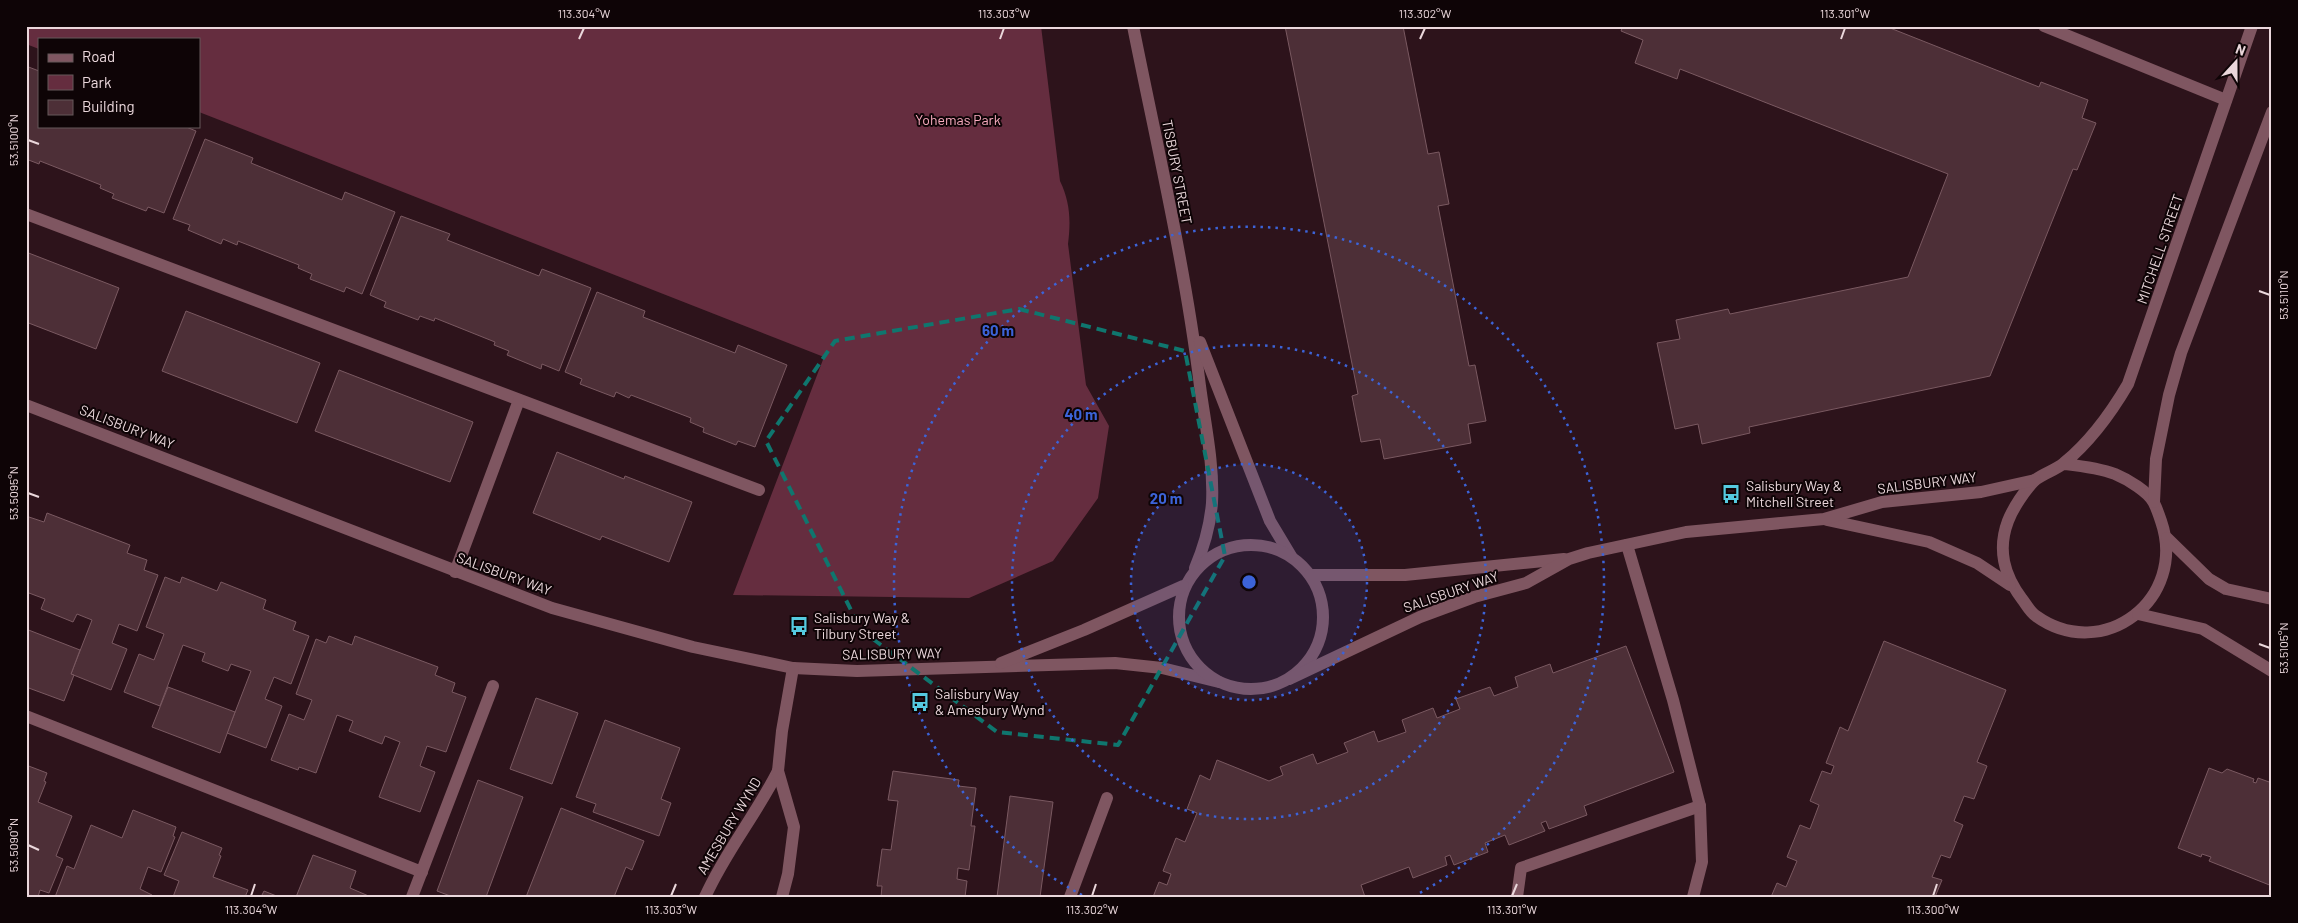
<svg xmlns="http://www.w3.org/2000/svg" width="2298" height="923" font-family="Barlow,sans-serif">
	<rect width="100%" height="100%" fill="#2d131b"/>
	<!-- green -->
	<path fill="#652d3f" d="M26,26h1015l19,155c10,21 11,39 8,63l18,141 23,41 -11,72 -45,63 -84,37 -236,-3 91,-238 -625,-245v-73h-160v10l-13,-5z"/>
	<!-- building -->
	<g fill="#4d2f37" stroke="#7a5961">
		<path d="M1285,26h118l25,128 11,-2 10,52 -11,2 31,160 6,-1 11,56 -18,3 3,19 -87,16 -4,-20 -19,3 -9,-46 6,-2z"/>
		<path d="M1623,26h262l154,61 2,-5 47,18 -6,18 14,5 -19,47 -4,-1 -83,207 -241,51 1,6 -48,11 -4,-20 -23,5 -18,-86 23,-4 -4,-19 52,-11 2,5 178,-37 40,-103 -268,-105 -3,10 -42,-16 8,-23 -22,-9z"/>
		<path d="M26,66l13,5v55h145l12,5 -32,82 -16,-6 -2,4 -34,-13 2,-4 -14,-6 1,-3 -61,-24 -1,3 -13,-5z"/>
		<path d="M205,139l48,19 -2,5 91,37 3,-8 50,20 -33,82 -16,-7 -2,5 -34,-13 2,-5 -14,-6 1,-3 -61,-24 -1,4 -14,-6 -2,5 -33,-14 2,-5 -17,-6z"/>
		<path d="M401,216l49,18 -3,6 92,36 3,-7 49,19 -32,83 -17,-7 -1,5 -34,-14 2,-4 -15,-6 1,-3 -60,-24 -1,3 -14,-5 -2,4 -34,-13 2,-5 -16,-7z"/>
		<path d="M26,252l93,36 -23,61 -70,-27z"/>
		<path d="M597,292l48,19 -2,6 92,36 3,-8 49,20 -32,82 -17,-6 -2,4 -33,-13 1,-4 -14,-6 1,-4 -60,-23 -2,3 -13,-6 -2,5 -34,-13 2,-5 -17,-7z"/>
		<path d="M186,311l134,52 -23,60 -135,-52z"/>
		<path d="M339,370l134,52 -23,60 -135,-51z"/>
		<path d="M557,452l67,27 1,-3 67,26 -23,60 -67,-26 -2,4 -67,-27z"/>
		<path d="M47,513l83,32 -3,8 20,7 -3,10 14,5 -21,56 -18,-7 -7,19 15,6 -16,41 -40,-16 21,-54 -15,-6 -4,8 -32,-13 4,-10 -16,-6 -3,8v-85l18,6z"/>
		<path d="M165,577l15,6 2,-6 35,14 4,-9 45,18 -3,9 33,13 -3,8 16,6 -18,48 -17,-7 -9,22 17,7 -16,42 -39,-15 24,-62 -20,-7 -3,7 -26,-10 3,-8 -22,-8 -23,61 -36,-14 15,-38 15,6 10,-26 -18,-7z"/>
		<path d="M26,629l54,21 -9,24 3,1 -10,26 -38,-14z"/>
		<path d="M329,636l23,9 3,-9 83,31 -3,8 20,8 -3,9 14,5 -20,55 -19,-6 -7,20 15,6 -15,40 -41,-15 21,-55 -15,-6 -3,8 -33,-13 4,-10 -16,-6 -21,58 -17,-6 -1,3 -27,-10 18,-46 15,6 8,-20 -16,-6 20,-55 10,4z"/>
		<path d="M1884,641l122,49 -29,72 10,4 -13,33 -10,-3 -10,25 9,4 -13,33 -9,-3 -9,22 10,3 -7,17h-164l6,-14 9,4 11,-26 -10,-4 13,-32 10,4 9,-24 -9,-4 12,-30 9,3 3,-8 -8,-3 14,-36 8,4z"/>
		<path d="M1626,646l48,126 -90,34 3,9 -38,14 -3,-8 -5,2 4,8 -36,14 -4,-10 -20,8 3,9 -34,13 -4,-10 -5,2 2,8 -34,13 -4,-11 -48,18 4,12h-212l6,-15 8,3 4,-11 -8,-3 13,-33 9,4 12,-29 -10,-4 13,-34 10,5 7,-20 52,21 14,-6 -3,-8 33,-13 4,10 31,-12 -4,-9 30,-12 4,11 28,-10 -4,-12 31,-12 4,10 23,-9 -4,-10 34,-12 4,9 24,-9 -3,-10 35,-13 3,9z"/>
		<path d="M168,687l67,25 -15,41 -68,-26z"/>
		<path d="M536,698l42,15 -26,71 -42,-15z"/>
		<path d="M605,720l75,28 -19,51 10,4 -12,33 -66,-24 3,-8 -20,-7z"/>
		<path d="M26,765l21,8 -3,8 2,1 -8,20 34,14 -16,40 7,3 -14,34 -9,-3 -2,7h-12z"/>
		<path d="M2209,768l13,5 5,-4 27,10 -1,3 3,1 2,-5 14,5v103l-63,-25 2,-4 -9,-3 -1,3 -23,-9z"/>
		<path d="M893,771l66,9 -1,6 18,2 -5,38h4l-6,44 -11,-2 -1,11 10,2 -2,16h-84l1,-11h-5l5,-37 9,1 7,-49 -10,-1z"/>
		<path d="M478,780l45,17 -37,100h-33l-16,-6z"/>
		<path d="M1010,796l43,6 -13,95h-43z"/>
		<path d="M561,808l83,33 -12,29 -6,-3 -12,30h-88z"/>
		<path d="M133,810l43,17 -3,9 2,1 -14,35 -13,-5 -8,22 12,6v2h-97l12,-31 7,3 17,-44 31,13z"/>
		<path d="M182,832l40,16 -3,7 2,1 -8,21 35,13 -3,7h-72l6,-16 -15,-6z"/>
		<path d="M313,855l43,16 -6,17 21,9h-75z"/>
		<path d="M264,891l15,6h-18z"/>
	</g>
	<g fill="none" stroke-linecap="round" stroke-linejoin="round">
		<!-- service -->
		<g stroke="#7f5661" stroke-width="12">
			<path d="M2044,26l182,74"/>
			<path d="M26,214l733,276"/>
			<path d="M1627,545l46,155 27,106 2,56 -9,35"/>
			<path d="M455,572l64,-172"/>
			<path d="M26,716l396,156"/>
			<path d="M412,897l81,-211"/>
			<path d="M1070,897l37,-99"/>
			<path d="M1517,897l4,-29 179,-62"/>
		</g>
		<!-- minor -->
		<g stroke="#7f5661" stroke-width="12">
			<path d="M1133,26c24,120 52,239 67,360 5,38 14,78 12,117 -2,23 -8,44 -17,65"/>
			<path d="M1200,342l70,179 21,35"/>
			<path d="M26,405l526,203 141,39 100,21 64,3 258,-8 47,5 57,14"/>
			<path d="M2064,464c17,2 35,4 51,10 12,5 34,18 39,29 3,6 5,12 7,18 27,78 -58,143 -125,95 -6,-4 -10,-12 -14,-17 -18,-24 -25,-49 -14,-78 5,-13 17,-31 27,-41 9,-7 21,-10 29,-17 27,-22 47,-50 64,-79l124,-358"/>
			<path d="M2154,502l2,-43 13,-64 12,-42 91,-241"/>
			<path d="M1827,520l102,22 48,21 33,22"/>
			<path d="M2167,538l42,41 17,10 46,10"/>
			<circle cx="1251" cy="617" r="72"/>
			<path d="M1310,575h95l159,-16"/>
			<path d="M2138,614l65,15 69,42"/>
			<path d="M1001,663l83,-33 99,-44"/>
			<path d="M1289,679l131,-62 54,-20 52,-14 43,-24 19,-6 98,-21 138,-13 58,-17 99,-10 54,-12"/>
			<path d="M705,897c20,-45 51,-82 73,-126"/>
			<path d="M782,897l6,-23 6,-47 -16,-56 4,-40 11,-63"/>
		</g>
	</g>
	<!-- marked area -->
	<path fill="none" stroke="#0f766e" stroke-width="4" stroke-dasharray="10 6" stroke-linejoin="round" d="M1019,309l166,42 40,205 -107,189 -121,-13 -136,-102 -95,-189 69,-100z"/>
	<!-- ticks -->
	<path fill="none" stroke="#ead7db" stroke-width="2" d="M579,39l5,-11M1000,39l4,-11M1420,39l5,-11M1841,39l4,-11M28,140l11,4M2259,291l11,4M28,493l11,4M2259,644l11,4M28,845l11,5M251,896l4,-12M671,896l5,-12M1092,896l4,-12M1512,896l5,-12M1933,896l4,-12"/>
	<!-- distance rings -->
	<circle cx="1249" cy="582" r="118" fill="#3c63d8" fill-opacity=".12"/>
	<g fill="none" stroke="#3c63d8" stroke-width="2.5" stroke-dasharray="2.5 5">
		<circle cx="1249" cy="582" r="118"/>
		<circle cx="1249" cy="582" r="237"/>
		<path d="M1082 895A355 355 0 1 1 1416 895"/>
	</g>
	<!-- icons -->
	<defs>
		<g id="bus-bare" transform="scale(1.5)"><path d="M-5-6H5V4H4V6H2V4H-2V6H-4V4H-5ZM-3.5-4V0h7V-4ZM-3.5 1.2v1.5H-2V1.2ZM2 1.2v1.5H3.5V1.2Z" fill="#55cae0" stroke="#0e0406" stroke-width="2.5" paint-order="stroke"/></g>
	</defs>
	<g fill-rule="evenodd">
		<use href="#bus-bare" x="1731" y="494"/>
		<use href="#bus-bare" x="799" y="626"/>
		<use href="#bus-bare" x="920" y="702"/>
	</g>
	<g text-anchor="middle" stroke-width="4" stroke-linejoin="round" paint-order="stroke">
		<!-- park labels -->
		<g font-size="14" fill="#f9acc0" stroke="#0e0406">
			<text x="958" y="125">Yohemas Park</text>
		</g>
		<!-- street labels -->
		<g font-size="14" fill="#ead7db" stroke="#0e0406">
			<text transform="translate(1177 172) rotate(79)" y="5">TISBURY STREET</text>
			<text transform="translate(2160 249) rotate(-71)" y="5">MITCHELL STREET</text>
			<text transform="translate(127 427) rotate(21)" y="5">SALISBURY WAY</text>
			<text transform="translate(1927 483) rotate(-7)" y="5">SALISBURY WAY</text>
			<text transform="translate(504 574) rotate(20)" y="5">SALISBURY WAY</text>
			<text transform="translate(1451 592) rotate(-19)" y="5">SALISBURY WAY</text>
			<text transform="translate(892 654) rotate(-1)" y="5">SALISBURY WAY</text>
			<text transform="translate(729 826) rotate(-59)" y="5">AMESBURY WYND</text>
		</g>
		<!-- poi labels -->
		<g font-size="14" fill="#ead7db" stroke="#0e0406" text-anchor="start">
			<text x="1746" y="491">Salisbury Way &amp;<tspan x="1746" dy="16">Mitchell Street</tspan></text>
			<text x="814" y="623">Salisbury Way &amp;<tspan x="814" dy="16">Tilbury Street</tspan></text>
			<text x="935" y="699">Salisbury Way<tspan x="935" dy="16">&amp; Amesbury Wynd</tspan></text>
		</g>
	</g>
	<circle cx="1249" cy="582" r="8" fill="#3c63d8" stroke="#0e0406" stroke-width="2.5"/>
	<g font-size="15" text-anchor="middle" font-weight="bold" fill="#3c63d8" stroke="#0e0406" stroke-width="4" stroke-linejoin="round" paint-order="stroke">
		<text x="998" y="336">60 m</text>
		<text x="1081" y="420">40 m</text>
		<text x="1166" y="504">20 m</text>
	</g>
	<!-- border -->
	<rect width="2298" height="923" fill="none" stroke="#0e0406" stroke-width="55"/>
	<!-- legend -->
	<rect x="38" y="38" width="162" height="90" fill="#0e0406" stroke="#66585b"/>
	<rect x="48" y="54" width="25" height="8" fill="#7f5661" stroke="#66585b"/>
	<text x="82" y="62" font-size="15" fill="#ead7db">Road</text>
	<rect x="48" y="75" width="25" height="15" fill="#652d3f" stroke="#66585b"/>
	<text x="82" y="88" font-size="15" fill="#ead7db">Park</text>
	<rect x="48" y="100" width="25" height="15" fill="#4d2f37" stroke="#66585b"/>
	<text x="82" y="112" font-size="15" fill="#ead7db">Building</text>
	<!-- north arrow -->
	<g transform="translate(2236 62) rotate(21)" stroke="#0e0406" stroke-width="4" paint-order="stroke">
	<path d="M0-4L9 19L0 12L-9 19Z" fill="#ead7db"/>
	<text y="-8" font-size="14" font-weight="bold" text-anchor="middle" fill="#ead7db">N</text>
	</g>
	<rect x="28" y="28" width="2242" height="868" fill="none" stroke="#ead7db" stroke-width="2"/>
	<g font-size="12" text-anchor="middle" fill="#ead7db">
		<text x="584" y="18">113.304°W</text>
		<text x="1004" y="18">113.303°W</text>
		<text x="1425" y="18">113.302°W</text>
		<text x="1845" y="18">113.301°W</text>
		<text transform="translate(14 140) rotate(-90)" y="4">53.5100°N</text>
		<text transform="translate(2284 295) rotate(-90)" y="4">53.5110°N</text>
		<text transform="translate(14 493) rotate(-90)" y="4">53.5095°N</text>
		<text transform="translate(2284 648) rotate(-90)" y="4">53.5105°N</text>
		<text transform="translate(14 845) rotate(-90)" y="4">53.5090°N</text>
		<text x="251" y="914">113.304°W</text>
		<text x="671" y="914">113.303°W</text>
		<text x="1092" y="914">113.302°W</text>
		<text x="1512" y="914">113.301°W</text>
		<text x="1933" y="914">113.300°W</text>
	</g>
</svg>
